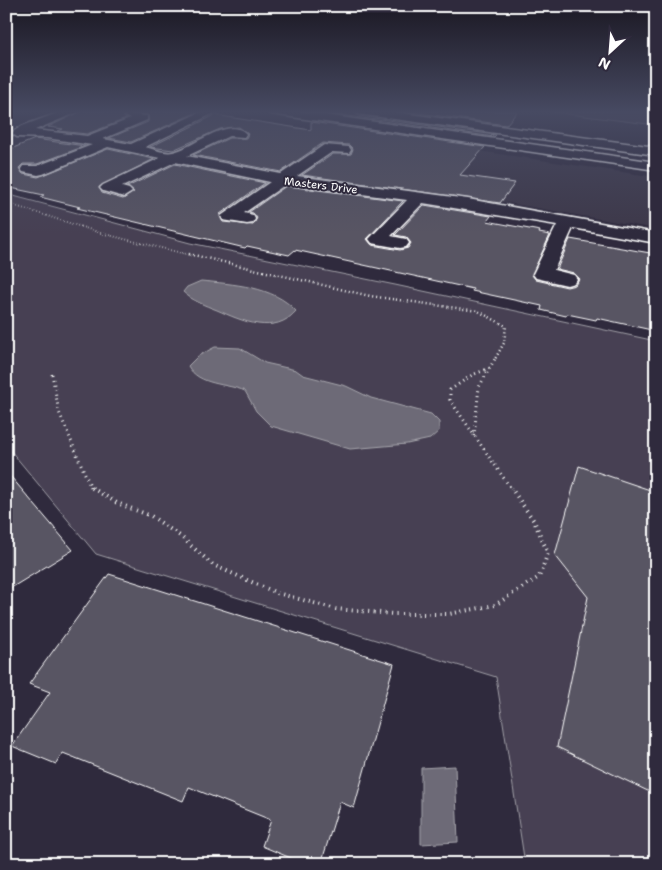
<svg xmlns="http://www.w3.org/2000/svg" width="662" height="870" font-family="'Shantell Sans',sans-serif">
	<rect width="100%" height="100%" fill="#2f2a3d"/>
	<filter id="ink" filterUnits="userSpaceOnUse"><feTurbulence type="fractalNoise" baseFrequency=".02" numOctaves="2"/><feDisplacementMap in="SourceGraphic" scale="10" xChannelSelector="R" yChannelSelector="G"/><feConvolveMatrix kernelMatrix="1 2 1 2 8 2 1 2 1" color-interpolation-filters="sRGB"/></filter>
	<g filter="url(#ink)">
		<!-- built -->
		<path fill="#3c3749" d="M432,144l224,33v52l-228,-40z"/>
		<!-- green -->
		<g fill="#464152" stroke="#a2a0a8">
			<path d="M545,111h111v14z"/>
			<path d="M6,194l184,49 205,42 261,56v523h-131l-29,-187 -400,-123 -90,-109z"/>
		</g>
		<!-- water -->
		<g fill="#6d6a77" stroke="#a7a6ad">
			<path d="M201,281c31,3 73,5 95,30 -21,25 -54,10 -79,-1 -13,-5 -24,-9 -34,-18l4,-5z"/>
			<path d="M215,347l25,1 25,15 31,7 7,5 43,11 25,12 60,16 8,8v9l-9,8 -23,5 -57,5 -79,-23 -15,-15 -11,-20c-18,-8 -46,-5 -57,-25l10,-10z"/>
			<path d="M455,766l3,76 -37,2v-76z"/>
		</g>
		<!-- building -->
		<g fill="#595564" stroke="#fff">
			<path d="M82,111h113l2,1 -66,30 -22,-4 39,-16v-7l-21,-3 -4,4 3,3 -39,15 -29,-3 5,-2 -15,-2z"/>
			<path d="M314,111h38l7,5 137,19 -2,2z"/>
			<path d="M404,111h114l-12,14z"/>
			<path d="M215,115l96,15v-8l174,25 -25,28 55,8 -15,20 -198,-28 31,-21h18l2,-5 -4,-4 -26,-2 -42,29 -88,-17 36,-17h17l2,-4 -9,-7 -19,2 -47,21 -23,-3z"/>
			<path d="M35,139l50,7 -48,18h-14l-4,4 4,6 15,3 70,-28 46,10 -55,28 3,6 21,6 11,-7 -7,-5 48,-23 90,19 -45,31 3,8 30,3 4,-7 -4,-5 -4,-1 37,-26 117,15 -36,38 5,6 28,5 8,-2 3,-5 -5,-6 -11,-2 29,-30 67,11 -4,5 53,10 -1,2 11,2 -18,40 4,5 31,7 8,-2 4,-6 -5,-6 -17,-4 13,-30 86,15v77l-59,-13 -1,2 -29,-6 -1,2 -25,-6 1,-4 -70,-15 1,-2 -178,-39 -6,5 -42,-9 -2,2 -168,-40 3,-1 -40,-10 4,-2 -38,-8v-36z"/>
			<path d="M579,466l77,26v303l-99,-48 31,-150 -33,-42z"/>
			<path d="M6,471l67,79 -67,41z"/>
			<path d="M109,574l285,90 -40,144 -14,-6 -19,62h-16l-43,-18 9,-26 -82,-33 -6,14 -120,-48 -7,11 -44,-18 38,-54 -21,-8z"/>
		</g>
		<g fill="none" stroke-linecap="round" stroke-linejoin="round">
			<!-- minor casing -->
			<g stroke="#fff" stroke-width="3">
				<g id="minor">
					<path d="M63,111h17l-45,19 52,6 43,-17 -5,-3 2,-2 20,2v4l-44,19 28,5 72,-33h15l-73,36c8,2 20,7 28,5 19,-3 56,-37 73,-18l-2,3 -15,-1 -42,20 94,18 43,-29 25,2 2,3 -2,3 -17,-1 -35,24 171,23 188,34v10l-83,-15 -19,42 20,5 3,4 -3,4 -7,2 -31,-7 -3,-4 24,-49 -134,-22 -32,33 15,3 3,4 -3,4 -6,1 -28,-5 -3,-4 38,-39 -121,-16 -42,29 9,2 2,4 -2,4 -6,1 -24,-4 -2,-4 49,-34 -95,-20 -53,25 7,2 3,3 -8,5 -21,-6 -3,-3 3,-3 57,-27 -52,-11 -65,27 -5,1 -15,-3 -2,-3 2,-3h14l55,-21 -45,-7 -30,-1 -6,-4 11,-7z"/>
					<path d="M354,111h33l269,36v8l-297,-41z"/>
				</g>
			</g>
			<!-- major casing -->
			<g stroke="#fff" stroke-width="3">
				<path id="major" d="M266,111h32l358,51v8l-385,-56z"/>
			</g>
			<!-- path-far3 -->
			<path stroke="#fff" stroke-width="2" stroke-dasharray="0.5 2.5" stroke-linecap="butt" d="M6,203l98,31 90,22"/>
			<!-- path-far2 -->
			<path stroke="#fff" stroke-width="2.5" stroke-dasharray="1 3" stroke-linecap="butt" d="M189,254l181,42 108,15 28,15 -2,17 -9,16"/>
			<!-- path-far1 -->
			<g stroke="#fff" stroke-width="3" stroke-dasharray="1 4" stroke-linecap="butt">
				<path d="M490,368l-18,7 -22,15v10l62,90"/>
				<path d="M52,374l7,38 32,76 3,2"/>
				<path d="M474,436l5,-49 17,-30"/>
			</g>
			<!-- path -->
			<path stroke="#fff" stroke-width="4" stroke-dasharray="1 4.5" stroke-linecap="butt" d="M92,488l25,15 34,13 29,20 33,29 64,28 59,16 57,5h56l46,-9 44,-28 9,-24 -14,-32 -23,-33"/>
			<!-- minor -->
			<use href="#minor" fill="#2f2a3d" fill-rule="evenodd"/>
			<!-- major -->
			<use href="#major" fill="#2f2a3d" fill-rule="evenodd"/>
		</g>
	</g>
	<!-- sky -->
	<linearGradient id="sky" x2="0" y2="1"><stop stop-color="#1a1722"/><stop offset="0.48" stop-color="#474a62"/><stop offset="1" stop-color="#474a62" stop-opacity="0"/></linearGradient>
	<rect width="662" height="233" fill="url(#sky)"/>
	<g text-anchor="middle" stroke-width="4" stroke-linejoin="round" paint-order="stroke">
		<!-- far-street labels -->
		<g font-size="11" fill="#fff" stroke="#2f2a3d">
			<text transform="translate(321 185) rotate(7)" y="4">Masters Drive</text>
		</g>
	</g>
	<!-- margin -->
	<rect width="662" height="870" fill="none" stroke="#2f2a3d" stroke-width="25"/>
	<rect x="12" y="12" width="637" height="845" fill="none" stroke="#fff" stroke-width="2" filter="url(#ink)"/>
	<!-- north arrow -->
	<g transform="translate(610 52) rotate(206)" stroke="#2f2a3d" stroke-width="4" paint-order="stroke">
	<path d="M0-4L9 19L0 12L-9 19Z" fill="#ffffff"/>
	<text y="-8" font-size="14" font-weight="bold" text-anchor="middle" fill="#ffffff">N</text>
	</g>
</svg>
